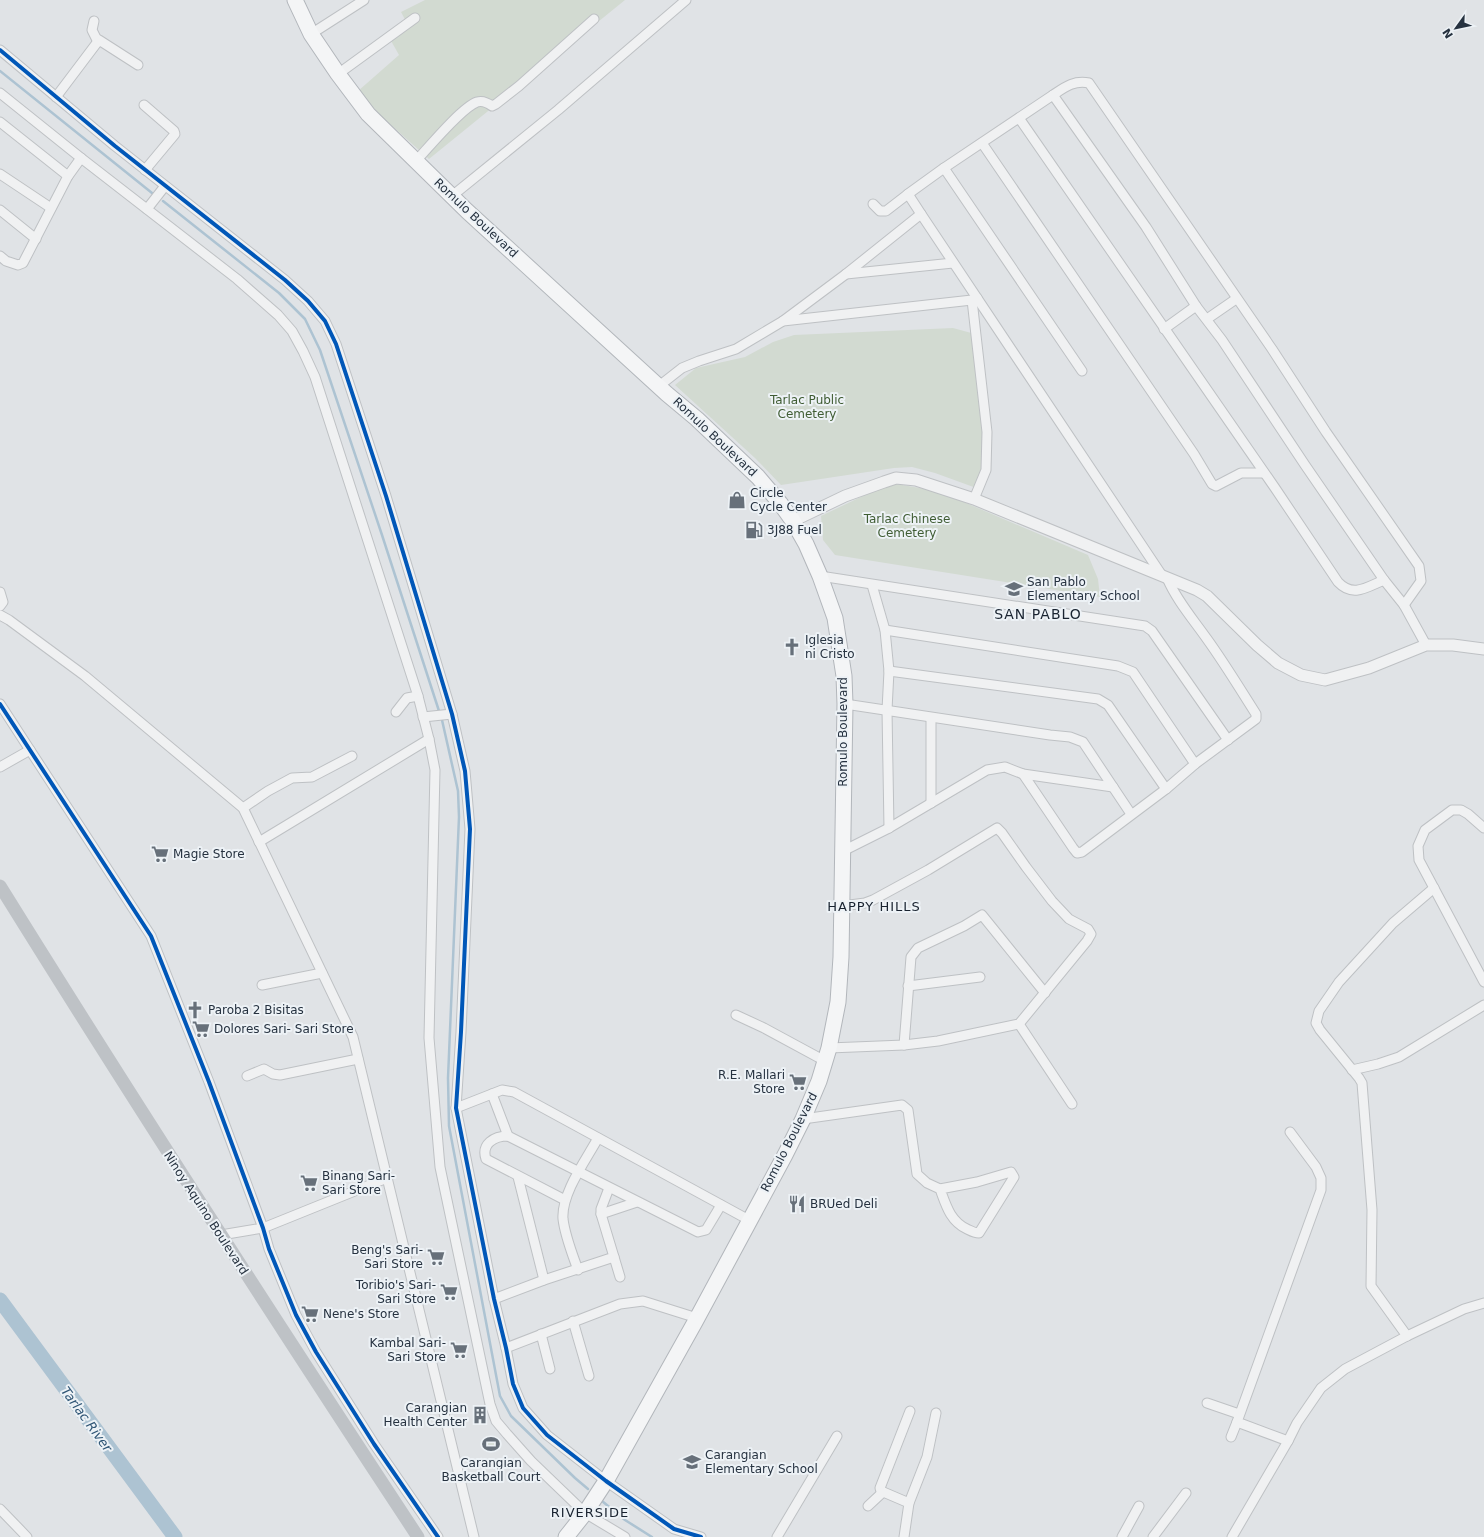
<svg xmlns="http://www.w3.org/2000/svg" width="1484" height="1537" font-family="'DejaVu Sans',sans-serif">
	<rect width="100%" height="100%" fill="#e0e3e6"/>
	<!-- green -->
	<g fill="#d2dad1">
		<path d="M425,0h200l-196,159 -47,-42 -24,-26 41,-36 -9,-16 19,-12 -8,-15z"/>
		<path d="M953,328l22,6 11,138 -7,17 -44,-16 -23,-6 -18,1 -113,17 -26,-27 -80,-73 21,-17 49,-11 28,-15 21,-7z"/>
		<path d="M890,483l48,8 150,64 10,24 2,18 -265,-42 -12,-15 -2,-24z"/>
		<path d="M496,1436l4,8 -14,7 -4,-7z"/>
	</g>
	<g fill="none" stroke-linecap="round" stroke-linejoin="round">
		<!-- stream -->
		<g stroke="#adc3d2" stroke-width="2.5">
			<path d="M0,71l152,122"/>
			<path d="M163,201l116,92 26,26 15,31 62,185 57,176"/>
			<path d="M442,720l16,71 1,26 -11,261 1,48 51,270 11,20 64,62 13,11"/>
			<path d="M602,1501l23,19 27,17"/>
		</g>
		<!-- river -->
		<path stroke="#adc3d2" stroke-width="15" d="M0,1300l175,237"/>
		<!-- minor casing -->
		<g stroke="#bec1c4" stroke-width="11">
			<g id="minor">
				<path d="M94,21l-2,9 6,12"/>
				<path d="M311,34l53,-34"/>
				<path d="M0,50l115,96 170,134 23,21 17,20 11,23 50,152 66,218 13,57 5,58 -9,203 -5,76 38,191 12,49 7,36 10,24 24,27 59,46 68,48 27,8"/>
				<path d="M338,74l77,-56"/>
				<path d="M0,93l81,65 156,121 41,36 14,16 11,20 12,26 103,319 11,43 6,31 -6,268 11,129 50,237 6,17 11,13 24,27 54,52 40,24"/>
				<path d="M1053,95c12,-8 21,-15 36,-12l183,266 54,83 93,134 2,15 -17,24"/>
				<path d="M56,97l43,-57 39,25"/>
				<path d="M144,105l30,26 1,3 -30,36"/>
				<path d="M1019,118l256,370 63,94c15,16 29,5 46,-2"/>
				<path d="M0,122l68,54"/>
				<path d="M982,143l212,311 18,30 4,2 25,-13h23"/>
				<path d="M416,161c13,-14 45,-53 61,-59 6,-2 11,1 15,4l4,-2 23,-18 75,-67"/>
				<path d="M944,168l138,203"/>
				<path d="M0,174l51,34"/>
				<path d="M452,196l106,-86 128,-110"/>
				<path d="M873,204l7,7h6l22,-17"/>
				<path d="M147,209l18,-23"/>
				<path d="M0,210l36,29"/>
				<path d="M921,214l-13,-20 36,-26 109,-73 93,132 50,79 26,34 83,125 79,115 20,25 22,40"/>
				<path d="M0,256l6,5 12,4 5,-2 45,-87 13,-18"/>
				<path d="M846,274l107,-11"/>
				<path d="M972,300l15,132 -1,38 -12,29"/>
				<path d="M1207,319l29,-20"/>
				<path d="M783,321l63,-47 75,-60 240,360"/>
				<path d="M1164,329l32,-23"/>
				<path d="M659,386l23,-18 17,-7 37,-12 47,-28 189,-21 5,-2"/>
				<path d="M820,576l325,50 7,5 76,109"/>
				<path d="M872,585l13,45 4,41 -2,39 2,118"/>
				<path d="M0,592l3,10 -3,4"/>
				<path d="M0,615l9,5 76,56 158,132 110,229 121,500"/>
				<path d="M885,630l233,36 15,6 62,92"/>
				<path d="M889,671l209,28 10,6 58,84"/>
				<path d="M0,704l151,232 58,146 54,146 6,21 27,66 20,37 58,92 64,93"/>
				<path d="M845,704l205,31 20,2 13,5 48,72"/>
				<path d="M396,712l11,-14 11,-2"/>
				<path d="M423,717l29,-3"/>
				<path d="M931,718v85"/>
				<path d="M0,767l30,-17"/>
				<path d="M1023,774l50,74 4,5 5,-1 84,-63 29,-25 61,-45v-5c-16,-25 -31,-50 -49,-75 -14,-20 -30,-38 -40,-61"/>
				<path d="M243,808l25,-17 24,-13 20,-1 40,-21"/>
				<path d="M1484,828l-16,-14 -7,-4h-9l-27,20 -7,16 1,14 65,122"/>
				<path d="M259,842l170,-103"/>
				<path d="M843,851l46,-23 98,-58 18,-3 18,7 90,13"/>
				<path d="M262,985l60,-12"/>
				<path d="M908,986l72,-9"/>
				<path d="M736,1015l28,13 61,33"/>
				<path d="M1019,1024l53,80"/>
				<path d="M904,1045l7,-88 7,-9 46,-22 18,-11 63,78"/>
				<path d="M829,1048l75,-3 34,-4 81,-17 68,-83 4,-7 -3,-5 -19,-10 -17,-18 -26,-34 -24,-34 -5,-5 -69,42 -55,30 -8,3 -23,3"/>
				<path d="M1352,1070l26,-6 21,-7 85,-52"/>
				<path d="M247,1076l17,-7 9,5 7,1 78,-16"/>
				<path d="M492,1094l16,42"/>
				<path d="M456,1108l46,-18 12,2 235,128"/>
				<path d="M803,1119l99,-14 6,5 9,64 10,9 13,6 37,-7 34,-10 3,5 -35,56c-5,0 -8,-2 -12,-4 -17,-8 -21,-24 -27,-40"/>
				<path d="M518,1177l26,103"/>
				<path d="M565,1200l-79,-41c-5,-15 8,-23 22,-23l190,96 8,-2 15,-25"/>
				<path d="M601,1214l36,-12"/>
				<path d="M221,1235l42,-7 124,-50"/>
				<path d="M614,1257l6,20"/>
				<path d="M578,1270c-6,-17 -13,-34 -15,-51 -2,-25 23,-59 35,-81"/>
				<path d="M494,1299l50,-19 70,-23 -13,-43v-5l8,-21"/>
				<path d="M573,1321l16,55"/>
				<path d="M541,1334l9,35"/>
				<path d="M1407,1336l-36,-50 1,-76 -10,-127 -3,-5 -39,-48 -4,-7 3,-12 20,-29 54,-59 41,-35"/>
				<path d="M506,1348l114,-44 23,-3 54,17"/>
				<path d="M1207,1403l32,11"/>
				<path d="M1231,1437l6,-15"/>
				<path d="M1288,1441l-51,-19 84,-232v-12l-5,-11 -26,-35"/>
				<path d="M909,1503l-28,-12 -1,-3 30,-77"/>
				<path d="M868,1506l15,-14"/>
				<path d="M0,1509l27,28"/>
				<path d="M777,1537l60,-101"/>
				<path d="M904,1537l5,-34 18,-46 9,-44"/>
				<path d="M1122,1537l17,-31"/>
				<path d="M1153,1537l33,-44"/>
				<path d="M1232,1537l56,-96 9,-18 24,-35 24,-19 62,-33 57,-27 20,-6"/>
			</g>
		</g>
		<!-- tertiary casing -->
		<g stroke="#bec1c4" stroke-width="13">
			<path id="tertiary" d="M793,521l52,-25 39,-14 12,-4 20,2 58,19 223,91 10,6 50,49 21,18 23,12 24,5 44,-12 57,-23h27l31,4"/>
		</g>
		<!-- trunk casing -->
		<g stroke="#b2b6bb" stroke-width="17">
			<path id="trunk" d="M295,0l16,34 27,40 30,40 99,97 200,183 30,25 61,58 22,26 13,18 13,23 14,32 15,42 9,58 1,28 -4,253 -3,45 -9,46 -10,33 -16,38 -18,36 -90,167 -89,159 -21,32 -19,24"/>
		</g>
		<!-- minor -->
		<use href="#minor" stroke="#f0f1f2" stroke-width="9"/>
		<!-- tertiary -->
		<use href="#tertiary" stroke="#f0f1f2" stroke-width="11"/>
		<!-- secondary -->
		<path stroke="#bec2c6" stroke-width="13" d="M0,886c136,219 276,435 418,651"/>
		<!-- trunk -->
		<use href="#trunk" stroke="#f4f5f6" stroke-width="15"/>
		<!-- cycleway casing -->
		<g stroke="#edf2f6" stroke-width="6">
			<g id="cycleway">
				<path d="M0,50l115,96 170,134 23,21 17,20 11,23 50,152 66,218 13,57 5,58 -9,203 -5,76 38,191 12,49 7,36 10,24 24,27 59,46 68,48 27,8"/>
				<path d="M0,704l151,232 58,146 54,146 6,21 27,66 20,37 58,92 64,93"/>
			</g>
		</g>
		<!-- cycleway -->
		<use href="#cycleway" stroke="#0057b8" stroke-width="4"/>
	</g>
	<!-- icons -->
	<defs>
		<g id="shop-bare" transform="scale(1.38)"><path d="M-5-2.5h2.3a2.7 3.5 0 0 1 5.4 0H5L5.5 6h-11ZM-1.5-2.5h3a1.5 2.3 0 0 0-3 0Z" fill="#67707a" stroke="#edf2f6" stroke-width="2.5" paint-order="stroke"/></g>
		<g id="fuel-bare" transform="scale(1.38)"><path d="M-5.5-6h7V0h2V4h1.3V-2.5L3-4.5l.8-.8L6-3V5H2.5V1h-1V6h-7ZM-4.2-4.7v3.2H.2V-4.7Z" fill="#67707a" stroke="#edf2f6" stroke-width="2.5" paint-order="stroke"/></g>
		<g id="school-bare" transform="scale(1.38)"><path d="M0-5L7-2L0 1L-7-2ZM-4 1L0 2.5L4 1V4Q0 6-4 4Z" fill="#67707a" stroke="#edf2f6" stroke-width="2.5" paint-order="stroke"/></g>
		<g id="church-bare" transform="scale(1.38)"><path d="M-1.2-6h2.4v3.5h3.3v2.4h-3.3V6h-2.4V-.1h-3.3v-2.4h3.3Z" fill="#67707a" stroke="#edf2f6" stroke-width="2.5" paint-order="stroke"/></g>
		<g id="supermarket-bare" transform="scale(1.38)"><path d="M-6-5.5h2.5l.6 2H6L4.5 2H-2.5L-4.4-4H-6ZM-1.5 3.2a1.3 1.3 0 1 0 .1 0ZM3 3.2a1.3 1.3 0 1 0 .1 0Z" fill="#67707a" stroke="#edf2f6" stroke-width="2.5" paint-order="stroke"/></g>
		<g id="restaurant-bare" transform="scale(1.38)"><path d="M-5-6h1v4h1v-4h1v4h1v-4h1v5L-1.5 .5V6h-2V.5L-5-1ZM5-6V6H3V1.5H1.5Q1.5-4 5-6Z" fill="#67707a" stroke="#edf2f6" stroke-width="2.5" paint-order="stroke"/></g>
		<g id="building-bare" transform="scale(1.38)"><path d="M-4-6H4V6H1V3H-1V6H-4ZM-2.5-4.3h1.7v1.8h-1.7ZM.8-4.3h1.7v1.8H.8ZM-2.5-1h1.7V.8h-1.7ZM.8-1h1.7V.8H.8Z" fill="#67707a" stroke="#edf2f6" stroke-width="2.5" paint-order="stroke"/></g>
		<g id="stadium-bare" transform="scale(1.38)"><path d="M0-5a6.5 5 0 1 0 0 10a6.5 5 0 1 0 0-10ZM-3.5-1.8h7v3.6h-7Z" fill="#67707a" stroke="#edf2f6" stroke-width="2.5" paint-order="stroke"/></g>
	</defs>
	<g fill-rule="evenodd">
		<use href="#shop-bare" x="737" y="500"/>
		<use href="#fuel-bare" x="754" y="530"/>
		<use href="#school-bare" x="1014" y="589"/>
		<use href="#church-bare" x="792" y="647"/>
		<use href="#supermarket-bare" x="160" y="854"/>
		<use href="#church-bare" x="195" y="1010"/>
		<use href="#supermarket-bare" x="201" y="1029"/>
		<use href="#supermarket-bare" x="798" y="1082"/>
		<use href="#supermarket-bare" x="309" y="1183"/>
		<use href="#restaurant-bare" x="797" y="1204"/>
		<use href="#supermarket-bare" x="436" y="1257"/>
		<use href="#supermarket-bare" x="449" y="1292"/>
		<use href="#supermarket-bare" x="310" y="1314"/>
		<use href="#supermarket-bare" x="459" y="1350"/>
		<use href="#building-bare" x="480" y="1415"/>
		<use href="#stadium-bare" x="491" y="1444"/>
		<use href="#school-bare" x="692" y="1462"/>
	</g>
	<g text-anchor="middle" stroke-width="4" stroke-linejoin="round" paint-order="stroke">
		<!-- street labels -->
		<g font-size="12" fill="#263240" stroke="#edf2f6">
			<text transform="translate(476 218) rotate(43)" y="4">Romulo Boulevard</text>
			<text transform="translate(715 437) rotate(43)" y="4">Romulo Boulevard</text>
			<text transform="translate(843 732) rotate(-90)" y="4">Romulo Boulevard</text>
			<text transform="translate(789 1142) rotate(-63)" y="4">Romulo Boulevard</text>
			<text transform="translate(206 1213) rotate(57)" y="4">Ninoy Aquino Boulevard</text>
		</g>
		<!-- park labels -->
		<g font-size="12" fill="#3f5c33" stroke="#edf2f6">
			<text x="807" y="404">Tarlac Public<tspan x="807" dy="14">Cemetery</tspan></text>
			<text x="907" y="523">Tarlac Chinese<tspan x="907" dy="14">Cemetery</tspan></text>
		</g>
		<!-- poi labels -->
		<g font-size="12" fill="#263240" stroke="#edf2f6" text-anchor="start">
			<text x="750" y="497">Circle<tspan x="750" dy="14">Cycle Center</tspan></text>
			<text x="767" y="534">3J88 Fuel</text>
			<text x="1027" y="586">San Pablo<tspan x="1027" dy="14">Elementary School</tspan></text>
			<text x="805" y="644">Iglesia<tspan x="805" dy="14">ni Cristo</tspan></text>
			<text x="173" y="858">Magie Store</text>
			<text x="208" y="1014">Paroba 2 Bisitas</text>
			<text x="214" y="1033">Dolores Sari- Sari Store</text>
			<text x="785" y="1079" text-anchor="end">R.E. Mallari<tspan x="785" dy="14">Store</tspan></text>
			<text x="322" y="1180">Binang Sari-<tspan x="322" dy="14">Sari Store</tspan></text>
			<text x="810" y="1208">BRUed Deli</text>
			<text x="423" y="1254" text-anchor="end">Beng's Sari-<tspan x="423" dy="14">Sari Store</tspan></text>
			<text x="436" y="1289" text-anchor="end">Toribio's Sari-<tspan x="436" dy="14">Sari Store</tspan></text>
			<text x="323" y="1318">Nene's Store</text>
			<text x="446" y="1347" text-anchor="end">Kambal Sari-<tspan x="446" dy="14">Sari Store</tspan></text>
			<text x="467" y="1412" text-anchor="end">Carangian<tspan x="467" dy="14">Health Center</tspan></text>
			<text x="705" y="1459">Carangian<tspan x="705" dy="14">Elementary School</tspan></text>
			<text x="491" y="1467" text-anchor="middle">Carangian<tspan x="491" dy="14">Basketball Court</tspan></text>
		</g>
		<!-- neighbourhood labels -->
		<g font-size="13" letter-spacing="1" fill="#192330" stroke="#edf2f6">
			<text x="874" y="911">HAPPY HILLS</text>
			<text x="590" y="1517">RIVERSIDE</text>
		</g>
		<!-- water labels -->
		<g font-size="13" font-style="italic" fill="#2f5575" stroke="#edf2f6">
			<text transform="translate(87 1419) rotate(54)" y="5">Tarlac River</text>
		</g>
		<!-- quarter labels -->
		<g font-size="14" letter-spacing="1" fill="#192330" stroke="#edf2f6">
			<text x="1038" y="619">SAN PABLO</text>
		</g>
	</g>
	<!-- north arrow -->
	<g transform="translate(1456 28) rotate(237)" stroke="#edf2f6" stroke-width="3" paint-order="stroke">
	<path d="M0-3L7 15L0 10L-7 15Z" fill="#263240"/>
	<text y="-6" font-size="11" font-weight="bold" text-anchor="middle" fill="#263240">N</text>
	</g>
</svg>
